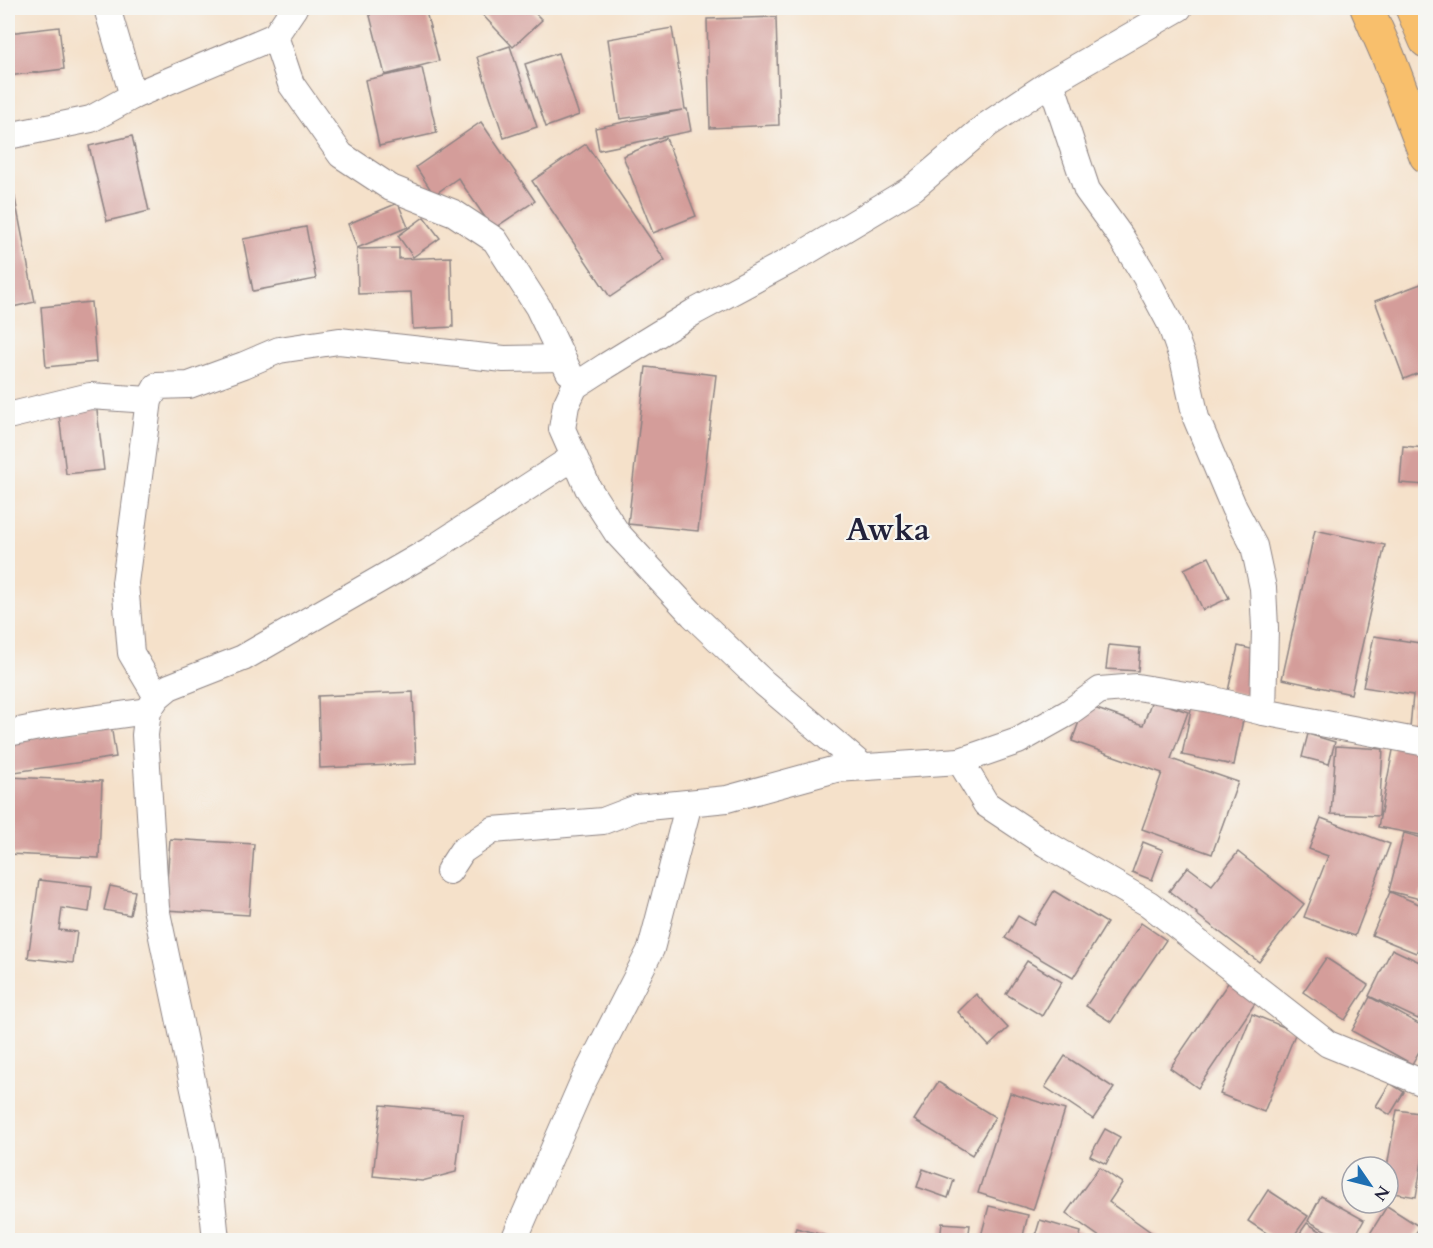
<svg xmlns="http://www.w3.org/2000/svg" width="1433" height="1248" font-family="Cardo,serif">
	<rect width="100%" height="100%" fill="#f6f6f2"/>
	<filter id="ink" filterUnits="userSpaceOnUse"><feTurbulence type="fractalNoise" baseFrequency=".0167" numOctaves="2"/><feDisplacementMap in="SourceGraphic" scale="12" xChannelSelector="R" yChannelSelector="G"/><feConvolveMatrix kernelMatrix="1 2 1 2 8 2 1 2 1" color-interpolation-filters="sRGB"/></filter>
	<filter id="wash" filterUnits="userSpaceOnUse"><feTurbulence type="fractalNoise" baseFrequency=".008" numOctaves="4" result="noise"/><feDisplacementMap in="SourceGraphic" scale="24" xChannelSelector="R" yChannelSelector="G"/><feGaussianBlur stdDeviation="1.35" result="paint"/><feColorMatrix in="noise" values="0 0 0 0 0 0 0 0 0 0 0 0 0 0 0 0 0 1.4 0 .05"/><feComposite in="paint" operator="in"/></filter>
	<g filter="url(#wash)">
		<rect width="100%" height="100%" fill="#f5e1ca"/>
		<g id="blocks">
			<!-- building -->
			<g fill="#d49d9a">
				<path d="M368,8h57l14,53 -54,14z"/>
				<path d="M476,8h54l12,12 -29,27z"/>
				<path d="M776,17l3,108 -69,3 -3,-109z"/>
				<path d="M59,27l5,42 -56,7v-43z"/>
				<path d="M672,28l13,81h2l4,22 -92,19 -4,-22 87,-18 -62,9 -12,-80z"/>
				<path d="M510,46l27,81 -33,11 -27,-81z"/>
				<path d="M558,53l21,62 -33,12 -21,-63z"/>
				<path d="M422,68l15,65 -58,13 -14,-66z"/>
				<path d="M481,122l54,79 -42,28 -35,-51 -24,17 -18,-28z"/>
				<path d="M132,136l17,75 -42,10 -18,-75z"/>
				<path d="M666,138l30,78 -43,17 -30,-77z"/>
				<path d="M586,144l79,116 -55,37 -78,-116z"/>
				<path d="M12,183l23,119 -27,6v-124z"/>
				<path d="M398,203l10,24 -51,21 -9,-24z"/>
				<path d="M424,217l16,21 -27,19 -15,-21z"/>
				<path d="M306,227l10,52 -63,12 -10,-52z"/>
				<path d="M399,248v11l52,-2 2,70 -40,2 -2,-37 -53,2 -1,-45z"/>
				<path d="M1421,284l5,11v75l-22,9 -29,-78z"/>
				<path d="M91,302l5,60 -50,5 -5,-60z"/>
				<path d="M646,367l70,8 -18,156 -70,-7z"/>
				<path d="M96,402l8,68 -38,4 -8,-68z"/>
				<path d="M1403,446l23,2v37l-26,-2z"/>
				<path d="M1315,530l70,15 -34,149 -69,-15z"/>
				<path d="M1209,557l20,41 -26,12 -19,-41z"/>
				<path d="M1374,636l52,8v88l-16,-4 3,-33 -50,-8z"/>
				<path d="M1109,645l31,3 -2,23 -32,-2z"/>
				<path d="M1238,646l26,6 -10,45 -26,-6z"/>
				<path d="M413,692l3,72 -96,4 -2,-72z"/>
				<path d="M1152,700l36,12 -17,47 67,23 -26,72 -70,-25 20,-56 -90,-32 13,-36 58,20z"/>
				<path d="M1192,705l52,10 -10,50 -52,-10z"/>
				<path d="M111,725l5,32 -108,16v-32z"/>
				<path d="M1308,734l27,8 -6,22 -27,-7z"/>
				<path d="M1394,745l32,6v85l-48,-9z"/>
				<path d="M1336,746l47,3 -4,67 -48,-2z"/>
				<path d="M8,777l94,4 -3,77 -91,-4z"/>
				<path d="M1321,818l69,26 -35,92 -51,-19 24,-61 -19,-7z"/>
				<path d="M1404,833l22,6v39l-6,21 -31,-8z"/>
				<path d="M170,839l84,5 -5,71 -84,-5z"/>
				<path d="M1143,842l20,8 -11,30 -20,-8z"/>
				<path d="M1238,852l66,52 -45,58 -63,-48 1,-1 -28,-22 19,-24 24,18z"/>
				<path d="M39,880l53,6 -3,26 -27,-4 -3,22 18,2 -4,31 -45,-5z"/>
				<path d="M110,886l25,5 -5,24 -26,-5z"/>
				<path d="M1054,891l53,32 -34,55 -68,-40 13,-22 15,9z"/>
				<path d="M1390,892l36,15v24l-10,22 -44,-18z"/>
				<path d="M1141,923l25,17 -55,82 -25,-16z"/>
				<path d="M1392,949l34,16v39l-8,15 -49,-23z"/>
				<path d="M1326,958l42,27 -23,35 -42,-28z"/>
				<path d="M1027,961l35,21 -20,34 -36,-22z"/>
				<path d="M1228,983l28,19 -58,86 -28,-20z"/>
				<path d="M976,994l32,34 -19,18 -31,-34z"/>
				<path d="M1370,997l56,31v11l-14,25 -60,-33z"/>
				<path d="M1252,1014l44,18 -32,80 -44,-18z"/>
				<path d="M1065,1056l49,32 -21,31 -48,-32z"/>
				<path d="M938,1082l57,35 -23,38 -58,-35z"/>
				<path d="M1390,1083l14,9 -14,23 -14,-9z"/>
				<path d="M1010,1093l55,17 -32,100 -55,-17z"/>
				<path d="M381,1105l82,8 -7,59 -34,9 -49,-5z"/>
				<path d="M1397,1110l29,4v23l-10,60 -28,-5 -1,-25z"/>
				<path d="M1105,1129l15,8 -14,27 -16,-8z"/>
				<path d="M1099,1167l23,16 -13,19 53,38h-58l-38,-27z"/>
				<path d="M923,1169l31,11 -6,18 -31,-11z"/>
				<path d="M1268,1190l40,26 -17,24h-14l-29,-19z"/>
				<path d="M1321,1196l43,24 -11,20h-10l-35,-19z"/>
				<path d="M989,1206l39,9 -6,25h-42z"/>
				<path d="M1387,1206l33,21 -9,13h-45z"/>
				<path d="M1040,1220l41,12 -2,8h-45z"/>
				<path d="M942,1223l28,2 -2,15h-28z"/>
				<path d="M1307,1223l28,17h-40z"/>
				<path d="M796,1228l46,12h-50z"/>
			</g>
		</g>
	</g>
	<g filter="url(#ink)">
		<use href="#blocks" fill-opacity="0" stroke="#8c8282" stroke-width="1.5"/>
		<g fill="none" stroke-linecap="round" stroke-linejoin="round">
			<!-- street casing -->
			<g stroke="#8c8282" stroke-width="28">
				<g id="street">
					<path d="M107,8l26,88"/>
					<path d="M275,36l16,48 50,71 50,33 63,25 41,27 43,67 31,65"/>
					<path d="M1051,82l36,108 34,47 24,39 25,47 14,40 12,55 38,90 20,38 9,42 2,40 -2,84"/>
					<path d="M8,136l83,-17 42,-23 142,-60 19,-28"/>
					<path d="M8,416l82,-20 59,4"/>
					<path d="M157,697l-26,-44 -6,-70 24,-183 8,-14 32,-1 55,-20 35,-15 60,-9 165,18 58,-1"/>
					<path d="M8,733l47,-9 93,-13"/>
					<path d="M960,761l26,43 60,40 103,60 179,140 98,40"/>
					<path d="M863,767l-99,-84 -71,-68 -76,-82 -29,-45 -26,-59 4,-24 9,-19 31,-20 88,-54 112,-60 107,-64 74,-63 64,-43 128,-74"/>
					<path d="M449,871l13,-20 31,-21 110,-9 34,-13 90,-9 109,-30 124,-8 58,-20 50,-28 32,-23 37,-3 73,12 53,13 163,31"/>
					<path d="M216,1240l-9,-89 -51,-243 -11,-173 3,-24 9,-14 12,-10 74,-29 186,-107 145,-94"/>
					<path d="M514,1240l68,-156 69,-135 38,-146"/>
				</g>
			</g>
			<!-- primary casing -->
			<g stroke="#8c8282" stroke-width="35">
				<g id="primary">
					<path d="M1367,8l21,48 38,100"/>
					<path d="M1412,8l14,33"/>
				</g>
			</g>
			<!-- street -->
			<use href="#street" stroke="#fff" stroke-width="26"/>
			<!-- primary -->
			<use href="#primary" stroke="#f8bf6c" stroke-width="33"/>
		</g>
	</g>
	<g text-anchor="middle" stroke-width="4.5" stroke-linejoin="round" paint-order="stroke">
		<!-- town labels -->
		<g font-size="32" font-weight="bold" fill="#22223b" stroke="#f6f6f2">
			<text x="888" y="540">Awka</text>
		</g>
	</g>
	<!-- margin -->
	<rect width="1433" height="1248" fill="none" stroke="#f6f6f2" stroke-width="30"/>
	<!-- north arrow -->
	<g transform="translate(1370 1185) rotate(125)"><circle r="28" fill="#f6f6f2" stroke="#a1a1a9" stroke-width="1.5"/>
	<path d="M0-4.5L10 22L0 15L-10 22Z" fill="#1f6fb2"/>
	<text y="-9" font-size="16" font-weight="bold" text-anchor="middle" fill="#22223b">N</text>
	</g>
</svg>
